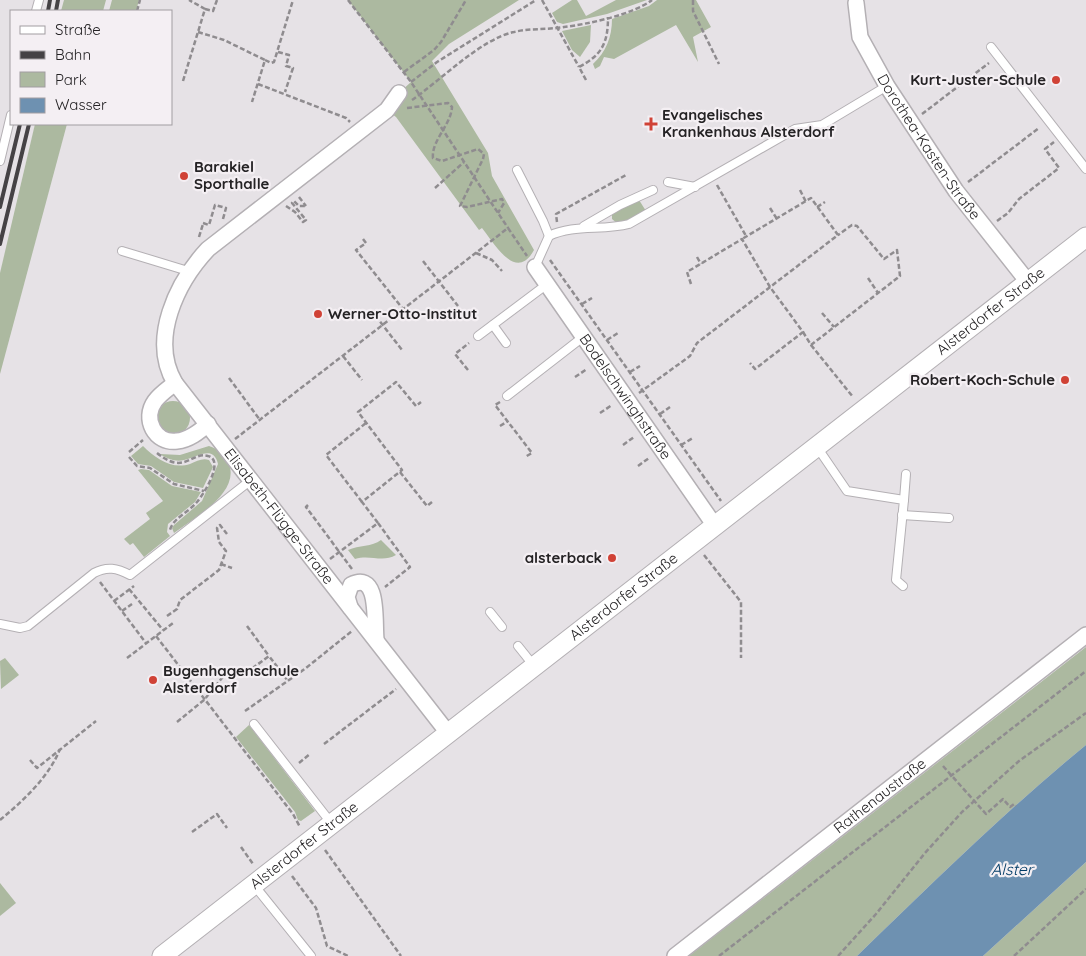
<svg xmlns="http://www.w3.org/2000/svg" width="1086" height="956" font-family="Quicksand,sans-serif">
	<rect width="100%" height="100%" fill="#e6e2e6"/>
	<!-- green -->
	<g fill="#acb9a0">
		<path d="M64,0h42l-3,11h-42z"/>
		<path d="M112,0h27l-3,11h-27z"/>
		<path d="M348,0h171l-70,44 -17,17 56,92 4,23 42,74c-18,33 -40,-7 -52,-22l-3,2 -83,-113 -9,-7 12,-17 12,-11z"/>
		<path d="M572,0h5l9,16 30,-16h31l-40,14 -44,10 -6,-2 -5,-9z"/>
		<path d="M657,0h39l15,27 -18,10 5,25 -22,-37 -62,34 -10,-2 -4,9 -5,3 -2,-5c13,-12 19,-27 19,-45l37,-13z"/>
		<path d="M591,25l-1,17 -10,15 -8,-7 -10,-19z"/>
		<path d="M35,124h32l-67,250v-101z"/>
		<path d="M639,200l7,11 -28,13 -6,-5v-6z"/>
		<circle cx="173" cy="418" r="17"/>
		<path d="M143,446c12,12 29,24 47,18 7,-3 12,-6 19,-4l4,7 -10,21 -29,-6 -23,-16 -13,-2 -7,-8z"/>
		<path d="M209,446c9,3 17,9 20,18 11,29 -35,54 -55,69l-2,-5 2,-3 28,-24 16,-37c-5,-20 -21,-6 -34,-4 -8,2 -17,-1 -24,-6l20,1z"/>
		<path d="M141,469l8,1 23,16 29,6 -6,10 -27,22 -1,8 3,4 -26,21 -11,-14 -3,2 -6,-6 26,-20 -4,-6 17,-12 -25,-31z"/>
		<path d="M381,540l15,15c-14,8 -26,-1 -41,4l-7,-9c11,-5 24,-3 33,-10z"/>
		<path d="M1086,647v98c-81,66 -154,139 -229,211h-168z"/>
		<path d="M5,658l14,17 -18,14 -1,-28z"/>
		<path d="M249,725l66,86 -14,10 -3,-1 -3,-8 -59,-75z"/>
		<path d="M1086,862v94h-103z"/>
		<path d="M0,883l16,20 -16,13z"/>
	</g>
	<!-- water -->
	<path fill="#6e91b1" d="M1086,745v117l-103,94h-126c75,-72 148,-145 229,-211z"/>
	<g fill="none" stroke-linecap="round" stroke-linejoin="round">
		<!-- service casing -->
		<g stroke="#b4b0b4" stroke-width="10">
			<g id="service">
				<path d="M36,11l3,-11"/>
				<path d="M991,47l95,122"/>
				<path d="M0,161l11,-46"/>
				<path d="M517,170l26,51 6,15"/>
				<path d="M668,182l27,5"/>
				<path d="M584,226l36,-21 33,-15"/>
				<path d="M122,251l66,20"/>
				<path d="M535,267l14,-31c25,-12 53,-5 80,-12l166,-95 27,-4 65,-39"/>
				<path d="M493,325l13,18"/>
				<path d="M478,336l68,-51"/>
				<path d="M507,396l76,-59"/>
				<path d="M817,447l30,44 57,9 -8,80 7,6"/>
				<path d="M904,500l2,-26"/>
				<path d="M902,515l47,3"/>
				<path d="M490,612l12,15"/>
				<path d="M0,624l20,4 8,-2 66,-53c13,-7 23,-5 36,2l121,-95"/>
				<path d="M518,646l16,20"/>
				<path d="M254,724l78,100"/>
				<path d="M254,885l57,71"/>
			</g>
		</g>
		<!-- minor casing -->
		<g stroke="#b4b0b4" stroke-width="18">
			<g id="minor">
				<path id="s1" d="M856,3l4,34 27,49 69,105 72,91"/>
				<path id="s2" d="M399,93l-12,17 -179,139c-31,33 -59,90 -33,134l273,350"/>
				<path id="s3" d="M535,267l180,259"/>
				<path d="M175,383c-6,5 -15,11 -20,18 -13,18 0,43 22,40 12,-1 22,-9 31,-17"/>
				<path d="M350,607l-3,-10 4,-12c29,-15 23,37 25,54"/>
				<path id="s4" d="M675,956l411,-321"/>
			</g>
		</g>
		<!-- tertiary casing -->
		<g stroke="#b4b0b4" stroke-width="21">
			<g id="tertiary">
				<path id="s5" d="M162,956l924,-719"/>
			</g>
		</g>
		<!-- path -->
		<g stroke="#8f8c8f" stroke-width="2.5" stroke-dasharray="5 2.5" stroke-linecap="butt">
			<path d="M348,0l63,82 97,146"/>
			<path d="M542,0l37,67"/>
			<path d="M693,0v11l26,53"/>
			<path d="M205,9l8,2 4,-11"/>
			<path d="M137,11l3,-11"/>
			<path d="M198,32l26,8 41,20 -13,42"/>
			<path d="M278,52l11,3 -3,11 7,2 -8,24"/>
			<path d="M265,60l6,3 3,-1 19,-62"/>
			<path d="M404,72l30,-22 7,-8 25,-42"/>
			<path d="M586,80l-7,-13c23,-12 29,-24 29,-50"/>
			<path d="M183,81l22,-72 -16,-9"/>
			<path d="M411,82l26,-20 99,-62"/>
			<path d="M258,84l88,34 4,4"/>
			<path d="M412,100c29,-20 69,-61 102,-68 16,-4 33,-2 50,-5 24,-3 68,-12 88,-27"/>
			<path d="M407,108l41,-5 4,4c-1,18 -21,34 -19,51l9,3 36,-12 6,5 -1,5 -23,47 7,1 35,-8 2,4 -6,10"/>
			<path d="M922,114l67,-51"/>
			<path d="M968,182l71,-54"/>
			<path d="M717,185l29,51"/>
			<path d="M435,188l29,-26"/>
			<path d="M800,190l6,12"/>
			<path d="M299,197l7,9"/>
			<path d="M286,206l9,6 8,10 3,-2 -14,-17 2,-2 5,5h7"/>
			<path d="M817,207l8,-5"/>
			<path d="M770,208l7,11"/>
			<path d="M997,221l11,-8 11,-14 40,-31 -14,-19 9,-7"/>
			<path d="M557,222l-1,-8 70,-39"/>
			<path d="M203,223l6,2 6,-20 11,3 -3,11"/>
			<path d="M199,237l4,-13"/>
			<path d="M363,239l3,4 -10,7 47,59"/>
			<path d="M476,253l16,7 10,11"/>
			<path d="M697,257l4,7"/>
			<path d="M550,260l171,241"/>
			<path d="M423,261l35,45"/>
			<path d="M868,278l10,15"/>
			<path d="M691,284l-4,-12 55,-33 28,48 33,45 -48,37 -5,-6"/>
			<path d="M582,304l10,-6"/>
			<path d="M371,310l31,40"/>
			<path d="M822,313l12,14"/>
			<path d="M803,332l8,13 89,-69 -3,-26 -13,9 -27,-33 -5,-1 -14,10"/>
			<path d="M607,340l11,-7"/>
			<path d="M811,345l42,52"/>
			<path d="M343,356l19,24"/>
			<path d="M468,370l-13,-16 14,-11"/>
			<path d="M630,372l10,-6"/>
			<path d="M575,377l12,-8"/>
			<path d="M229,378l31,42"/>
			<path d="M639,393l51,-37 7,-13 141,-108 -27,-37 -69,41"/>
			<path d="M500,402l-5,3 37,48 -7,4"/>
			<path d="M600,413l12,-8"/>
			<path d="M660,414l10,-7"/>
			<path d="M500,426l8,-5"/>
			<path d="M235,439l273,-211 19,28"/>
			<path d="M623,445l11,-8"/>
			<path d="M681,445l12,-7"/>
			<path d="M129,452l14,-12"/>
			<path d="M157,453c28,23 34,-2 51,3 17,4 -4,38 -11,46 -8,10 -24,16 -27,28"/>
			<path d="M129,457l8,9 13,2 24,16 30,7"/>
			<path d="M638,466l11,-8"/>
			<path d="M400,472l27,34 5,-4"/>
			<path d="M362,502l-36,-47 40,-32"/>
			<path d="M308,505l-2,2 46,62"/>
			<path d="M378,523l32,44 -25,20"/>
			<path d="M704,555l37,47v56"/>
			<path d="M330,559l48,-36 -16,-21 40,-32 -44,-58 38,-30 20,24 5,-4"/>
			<path d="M221,564l11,4"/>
			<path d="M100,582l46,61"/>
			<path d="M129,589l34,41"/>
			<path d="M114,601l20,-15"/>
			<path d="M122,611l10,-7"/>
			<path d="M167,616l10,-7 3,-9 39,-30 7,-19 -7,-9 -2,-14 3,-3 7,9"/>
			<path d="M247,626l22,30"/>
			<path d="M156,636l137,178 7,13"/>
			<path d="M127,658l46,-35"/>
			<path d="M245,711l61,-43 46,-37"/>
			<path d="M177,722l27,-22 22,-27h20l23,-17 19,25"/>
			<path d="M324,744l72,-55"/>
			<path d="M30,760l7,8 59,-47"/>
			<path d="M299,763l11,-9"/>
			<path d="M943,766l43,48 17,-15 7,8 4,-3 2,2"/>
			<path d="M0,820c23,-19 49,-43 60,-71"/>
			<path d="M192,832l25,-18 10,14"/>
			<path d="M241,847l12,17"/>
			<path d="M325,850l76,106"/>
			<path d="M292,876l24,32 11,38 21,10"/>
			<path d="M719,956l367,-285"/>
			<path d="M838,956l38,-42 49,-61 37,-41 57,-51 67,-48"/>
			<path d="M1014,956l72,-67"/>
		</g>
		<!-- service -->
		<use href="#service" stroke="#fff" stroke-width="8"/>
		<!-- minor -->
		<use href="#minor" stroke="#fff" stroke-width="15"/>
		<!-- tertiary -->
		<use href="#tertiary" stroke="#fff" stroke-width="19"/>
		<!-- rail -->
		<g stroke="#454245" stroke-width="4">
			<path d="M48,11l2,-11"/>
			<path d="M56,11l2,-11"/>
			<path d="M0,207l20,-83"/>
			<path d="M0,244l29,-120"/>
		</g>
	</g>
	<!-- markers -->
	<g fill="#d04236" stroke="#f4eff3" stroke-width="2">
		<circle cx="1056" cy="80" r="5"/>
		<path d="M648.5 116.5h5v5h5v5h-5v5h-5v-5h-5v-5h5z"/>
		<circle cx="184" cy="176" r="5"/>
		<circle cx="318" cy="314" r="5"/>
		<circle cx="1065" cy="380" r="5"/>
		<circle cx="612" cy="558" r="5"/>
		<circle cx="153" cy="680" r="5"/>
	</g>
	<g text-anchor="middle" stroke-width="4.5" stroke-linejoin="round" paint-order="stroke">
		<!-- poi labels -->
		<g font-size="15" font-weight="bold" fill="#252325" stroke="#f4eff3" text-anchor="start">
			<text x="1046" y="85" text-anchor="end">Kurt-Juster-Schule</text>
			<text x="662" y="120">Evangelisches<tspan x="662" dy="17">Krankenhaus Alsterdorf</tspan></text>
			<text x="194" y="172">Barakiel<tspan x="194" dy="17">Sporthalle</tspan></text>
			<text x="328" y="319">Werner-Otto-Institut</text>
			<text x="1055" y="385" text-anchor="end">Robert-Koch-Schule</text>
			<text x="602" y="563" text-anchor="end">alsterback</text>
			<text x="163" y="676">Bugenhagenschule<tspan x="163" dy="17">Alsterdorf</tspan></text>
		</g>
		<!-- street labels -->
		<g font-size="15" fill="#252325" stroke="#f4eff3">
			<text dy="5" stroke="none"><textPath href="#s1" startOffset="164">Dorothea-Kasten-Straße</textPath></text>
			<text dy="5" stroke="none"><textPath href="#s5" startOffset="1050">Alsterdorfer Straße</textPath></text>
			<text dy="5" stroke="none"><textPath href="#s3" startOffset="158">Bodelschwinghstraße</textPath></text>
			<text dy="5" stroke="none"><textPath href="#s2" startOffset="564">Elisabeth-Flügge-Straße</textPath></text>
			<text dy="5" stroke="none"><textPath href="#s5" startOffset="585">Alsterdorfer Straße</textPath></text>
			<text dy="5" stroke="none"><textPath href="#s4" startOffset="260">Rathenaustraße</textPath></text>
			<text dy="5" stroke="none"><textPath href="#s5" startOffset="180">Alsterdorfer Straße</textPath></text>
		</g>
		<!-- water labels -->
		<g font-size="16" font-style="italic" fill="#003b66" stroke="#f4eff3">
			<text x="1012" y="875">Alster</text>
		</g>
	</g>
	<!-- legend -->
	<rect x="10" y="10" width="162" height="115" fill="#f4eff3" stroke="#a19da1"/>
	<rect x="20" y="26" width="25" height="8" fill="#ffffff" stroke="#a19da1"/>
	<text x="55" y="35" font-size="15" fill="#252325">Straße</text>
	<rect x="20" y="51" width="25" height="8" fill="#454245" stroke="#a19da1"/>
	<text x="55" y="60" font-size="15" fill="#252325">Bahn</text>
	<rect x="20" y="72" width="25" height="15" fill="#acb9a0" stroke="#a19da1"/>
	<text x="55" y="85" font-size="15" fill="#252325">Park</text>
	<rect x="20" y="98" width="25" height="15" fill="#6e91b1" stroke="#a19da1"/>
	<text x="55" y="110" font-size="15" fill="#252325">Wasser</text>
</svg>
